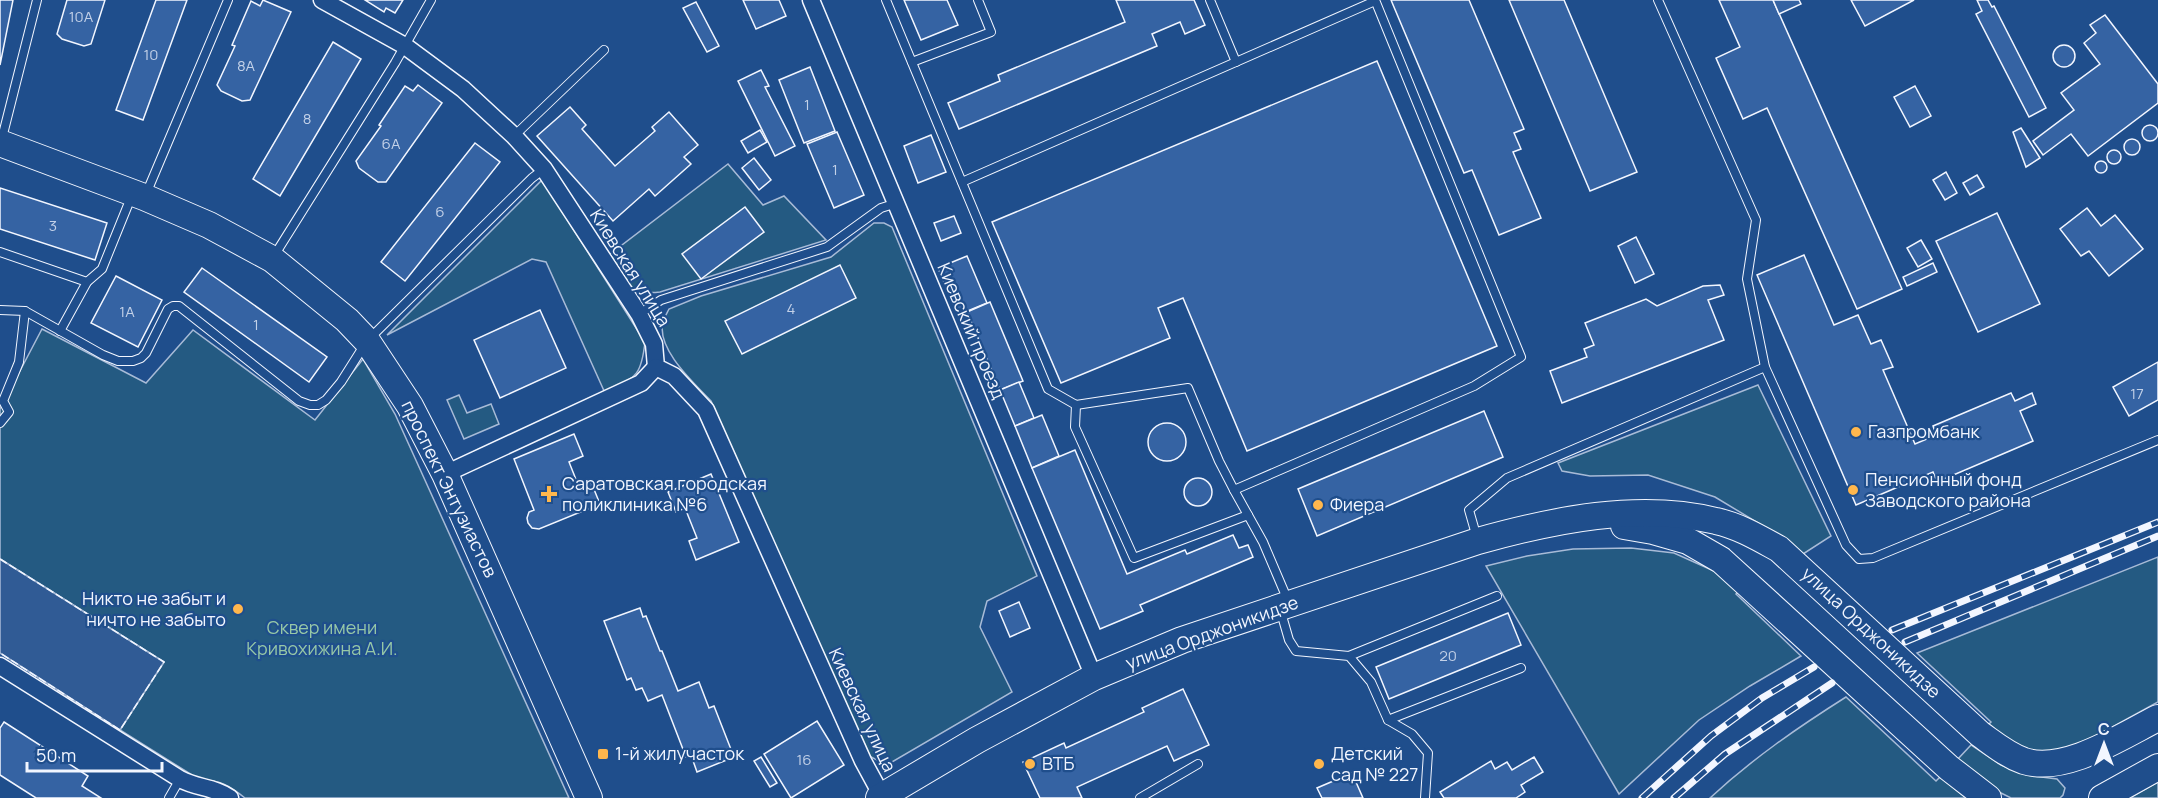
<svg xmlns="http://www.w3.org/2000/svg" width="2158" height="798" font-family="Manrope,sans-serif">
	<rect width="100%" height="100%" fill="#1f4e8c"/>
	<!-- green -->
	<g fill="#245a82" stroke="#a8bbd7" stroke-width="1.5">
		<path d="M728,164l35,41 21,-9 42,44 -166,52c-33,4 -35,-12 -51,-37z"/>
		<path d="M542,180l103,162c-4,36 -10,35 -40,51l-59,-131 -14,-3 -145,76z"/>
		<path d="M874,223h10l8,4 145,349 -50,25 -7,26 32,65 -120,70h-11l-12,-6 -158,-355c-17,-18 -55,-52 -48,-79 1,-4 4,-9 6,-13l32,-13 130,-39z"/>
		<path d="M42,329l104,54 47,-53 122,90 48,-61 32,55 174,384h-324c-14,-11 -26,-19 -45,-18l-80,-50 44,-68 -164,-103v-150z"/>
		<path d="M1758,385l73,151 -28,18 -15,-13 -73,-44 -67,-22 -58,1 -28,-5 -4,-8z"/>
		<path d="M459,395l8,18 24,-9 8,20 -35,15 -17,-39z"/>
		<path d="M1631,548l43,5 40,18 27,18 -5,5 65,62 -51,30 -51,34 -80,74 -133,-228 41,-10 46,-7z"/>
		<path d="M2158,557v145l-93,51 -37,-1 -41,-26 4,-4 -74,-69z"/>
		<path d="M1846,697l90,84 4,-4 26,21h-256c42,-39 87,-70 136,-101z"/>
		<path d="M1971,745l30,20 26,10 30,4 8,9 -2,7 -3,3h-49l-18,-9 -36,-29z"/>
		<path d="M2158,782v16h-28z"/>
	</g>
	<!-- parking -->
	<path fill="#305b95" stroke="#a8bbd7" stroke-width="1.5" d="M0,559l164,103 -44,68 -120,-77z"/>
	<!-- building -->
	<g fill="#3563a3" stroke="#f2f6ff" stroke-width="1.5">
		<path d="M0,0h13l-13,65z"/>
		<path d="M67,0h38l-14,44 -7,2 -22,-7 -5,-5z"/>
		<path d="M156,0h31l-44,120 -27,-10z"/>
		<path d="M263,0l28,12 -41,88 -8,1 -21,-10 -4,-6 18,-39 -3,-1 19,-44 9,5z"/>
		<path d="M365,0h38l-8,13 -9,-5 -2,4z"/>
		<path d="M743,0h36l7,16 -30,13z"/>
		<path d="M904,0h43l11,25 -37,15z"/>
		<path d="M1116,0h78l11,25 -20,9 -5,-12 -28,12 5,12 -198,83 -11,-26 52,-22 -2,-6 127,-53z"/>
		<path d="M1391,0h78l55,129 -10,4 7,16 -8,3 28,66 -42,17 -27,-65 -8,3z"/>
		<path d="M1509,0h55l73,172 -47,19z"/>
		<path d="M1719,0h54l129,289 -45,20 -90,-201 -24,11 -27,-61 24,-11z"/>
		<path d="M1773,0h26l2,4 -22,10z"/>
		<path d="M1851,0h63l-49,26z"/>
		<path d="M1977,0h11l4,7 2,-1 52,102 -17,9 -53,-103 6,-3z"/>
		<path d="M696,2l23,44 -12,6 -24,-44z"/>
		<path d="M2105,15l53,69v19l-70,53 -17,-22 -28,21 -10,-14 41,-31 -13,-17 39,-29 -16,-21 12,-10 -6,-8z"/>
		<path d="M333,42l28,17 -81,137 -27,-17z"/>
		<circle cx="2064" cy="56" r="11"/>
		<path d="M1377,61l120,285 -250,105 -64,-153 -25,10 12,30 -109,45 -69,-161z"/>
		<path d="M810,67l25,64 -31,12 -25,-63z"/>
		<path d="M761,70l8,16 -4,1 30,59 -20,10 -37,-75z"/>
		<path d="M418,85l24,18 -56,79h-8l-19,-14 -3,-7 25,-35 -2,-1 26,-39 8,5z"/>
		<path d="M1915,86l16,30 -21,11 -16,-30z"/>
		<path d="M570,107l16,18 -4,4 33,37 40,-35 -3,-4 17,-15 29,33 -14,12 7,7 -36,32 -6,-7 -36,32 -76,-85z"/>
		<circle cx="2150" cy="133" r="8"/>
		<path d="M2021,128l19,30 -14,9 -13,-35z"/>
		<path d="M760,130l7,12 -19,11 -7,-12z"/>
		<path d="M837,132l27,63 -30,13 -27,-64z"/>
		<path d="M931,135l15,37 -28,11 -14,-37z"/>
		<circle cx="2132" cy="147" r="8"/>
		<path d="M475,143l25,19 -95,119 -24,-19z"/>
		<circle cx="2114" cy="157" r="7"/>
		<path d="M754,158l17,22 -12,10 -17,-22z"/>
		<circle cx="2101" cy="167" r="6"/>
		<path d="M1946,172l11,21 -12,7 -12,-20z"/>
		<path d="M1977,175l7,12 -14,8 -7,-12z"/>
		<path d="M0,188l107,35 -12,37 -95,-31z"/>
		<path d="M745,207l19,25 -63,47 -19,-25z"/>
		<path d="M2087,208l14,18 14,-11 28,34 -34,27 -20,-25 -8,5 -21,-27z"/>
		<path d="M1997,213l43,91 -62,28 -42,-91z"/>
		<path d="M954,216l7,17 -20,8 -7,-18z"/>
		<path d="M1636,237l18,37 -19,9 -17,-37z"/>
		<path d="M1921,240l11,19 -14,8 -11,-19z"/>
		<path d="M1804,255l30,70 24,-10 13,29 10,-4 12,27 -10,3 32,74 21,-9 -3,-9 78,-33 4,8 17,-8 4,11 -16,7 13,30 -96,41 -4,-10 -77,33 -99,-230z"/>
		<path d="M967,256l20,47 -29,12 -20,-47z"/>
		<path d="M1933,263l4,9 -30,14 -4,-9z"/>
		<path d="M840,265l16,33 -114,56 -17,-33z"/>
		<path d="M202,268l125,89 -18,25 -125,-90z"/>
		<path d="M116,276l46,24 -24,47 -47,-24z"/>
		<path d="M1720,285l4,10 -16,5 16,40 -162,63 -12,-32 37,-14 -3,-8 10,-4 -9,-22 61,-24 11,7 46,-20z"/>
		<path d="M990,302l33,79 -23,9 -33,-78z"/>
		<path d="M540,310l26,58 -66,30 -26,-58z"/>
		<path d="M2158,362v38l-29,16 -16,-29z"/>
		<path d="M1019,382l15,36 -19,8 -15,-36z"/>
		<path d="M1484,411l19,46 -186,79 -19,-47z"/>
		<path d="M1042,415l17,41 -27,12 -17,-42z"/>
		<circle cx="1167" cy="442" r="19"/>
		<path d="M574,434l9,22 -14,6 10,25 12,-5 9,22 -61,25 -7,-1 -4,-5 -1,-5 2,-6 5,-2 -20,-51z"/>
		<path d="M1075,450l52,124 58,-24 2,4 46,-19 6,13 9,-3 5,12 -113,48 3,6 -43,18 -68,-161z"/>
		<path d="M711,474l28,68 -43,18 -7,-19 8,-3 -12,-30 -9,4 -8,-20z"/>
		<circle cx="1198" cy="492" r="14"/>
		<path d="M1019,602l11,26 -20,9 -11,-26z"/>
		<path d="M640,608l3,9 3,-1 14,35h2l16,40 21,-9 10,26 5,-2 20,51 -37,15 -6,-17 -5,2 -24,-62 -14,6 -6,-13 -6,2 -5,-12 -4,2 -23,-59z"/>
		<path d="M1508,613l13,32 -132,54 -13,-32z"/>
		<path d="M1183,689l26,56 -35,16 -7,-15 -90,41 5,11h-42l-17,-36 41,-19 2,5 78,-36 -2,-4z"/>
		<path d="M817,721l27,44 -53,33 -27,-44z"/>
		<path d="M4,722l84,54 -6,10 19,12h-65l-36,-23v-47z"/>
		<path d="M761,757l16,26 -7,4 -16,-26z"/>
		<path d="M1534,757l9,15 -22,13 4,7 -9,6h-72l-4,-6 51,-31 4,8 12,-7 5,8z"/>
		<path d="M1352,773l11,25h-41l-5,-10z"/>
	</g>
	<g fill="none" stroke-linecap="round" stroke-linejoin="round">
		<!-- lane casing -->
		<g stroke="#f2f6ff" stroke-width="10">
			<g id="lane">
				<path d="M886,0l162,389 28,16 112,-17 31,73 15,29 240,-104 47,-29 -146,-357"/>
				<path d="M1210,0l26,62"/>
				<path d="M1658,0l98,220 -9,59 18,88 81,178 13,14 14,-1 285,-118"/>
				<path d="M912,62l79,-30 -13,-32"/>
				<path d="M514,136l90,-86"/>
				<path d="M1,142l36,-142"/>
				<path d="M962,182l413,-181"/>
				<path d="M146,194l82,-194"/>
				<path d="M0,252l87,30"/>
				<path d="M274,256l121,-193 36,-63"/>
				<path d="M0,310l25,1 78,44 15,6h15l8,-3 5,-5 22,-44 5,-3h6l120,95 11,4h8l8,-5 15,-18 26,-41 165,-163 12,-9"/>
				<path d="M639,314l22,-14 166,-53 54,-39 16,-5"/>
				<path d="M60,331l27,-49 15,-13 30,-74"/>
				<path d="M1076,405l-1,22 59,131 114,-43"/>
				<path d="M0,423l9,-11 -6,-11 16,-39 6,-51"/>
				<path d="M1234,490l29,52 26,61"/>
				<path d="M1477,538l-8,-28 38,-32 258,-111"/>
				<path d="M1280,609l9,31 7,11 53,5 22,26 17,38 24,14 16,19 -3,45"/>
				<path d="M1349,656l148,-60"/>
				<path d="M1388,720l133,-52"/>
				<path d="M169,798l11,-19"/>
				<path d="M1140,798l58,-34"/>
			</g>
		</g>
		<!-- street casing -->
		<g stroke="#f2f6ff" stroke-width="19">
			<g id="street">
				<path d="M322,0l83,46 58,43 51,47 30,33 95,145 15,30 2,23 18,9 32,34 157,351 19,35"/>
				<path d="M811,0l283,677"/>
				<path d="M445,474l196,-91 15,-16"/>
				<path d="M0,666l180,113c16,9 35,8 50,19"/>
			</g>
		</g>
		<!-- primary casing -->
		<g stroke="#f2f6ff" stroke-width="28">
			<g id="primary">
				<path d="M0,143l144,54 65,28 63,34 75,61 20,21 43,65 35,68 144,324"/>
				<path d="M1624,526l29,5 35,10 33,19 228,208 39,30"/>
				<path d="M879,798l98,-58 117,-63 88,-37 296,-99c75,-21 161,-39 238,-20 23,5 43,17 63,28l201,185c14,10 27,21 44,27 41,13 98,-25 134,-43"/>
				<path d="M2102,798l56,-31"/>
			</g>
		</g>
		<!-- lane -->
		<use href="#lane" stroke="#1f4e8c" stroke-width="8"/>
		<!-- street -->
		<use href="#street" stroke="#1f4e8c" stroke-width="16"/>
		<!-- primary -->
		<use href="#primary" stroke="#1f4e8c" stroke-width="26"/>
		<!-- rail casing -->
		<g stroke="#f2f6ff" stroke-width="7">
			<g id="rail">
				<path d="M1892,630l266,-108"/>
				<path d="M1905,642l253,-106"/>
				<path d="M1642,798l69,-62 51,-38 52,-31"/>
				<path d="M1674,798l51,-44 107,-71"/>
			</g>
		</g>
		<!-- rail -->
		<use href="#rail" stroke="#1f4e8c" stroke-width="4.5" stroke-dasharray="14" stroke-linecap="butt"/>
		<!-- fence -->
		<path stroke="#f2f6ff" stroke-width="1.5" stroke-dasharray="8 3" stroke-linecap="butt" d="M0,559l164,103 -44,68 -120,-77"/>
	</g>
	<!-- markers -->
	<g fill="#ffb74d" stroke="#1f4e8c" stroke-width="2">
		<circle cx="1856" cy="432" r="6"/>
		<circle cx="1853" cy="490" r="6"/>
		<path d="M546 485h6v6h6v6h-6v6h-6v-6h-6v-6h6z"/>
		<circle cx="1318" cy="505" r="6"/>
		<circle cx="238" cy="609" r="6"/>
		<rect x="597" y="748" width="12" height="12" rx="3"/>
		<circle cx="1030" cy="764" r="6"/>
		<circle cx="1319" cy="764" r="6"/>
	</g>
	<g text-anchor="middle" stroke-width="4.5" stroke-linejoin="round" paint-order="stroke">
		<!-- number labels -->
		<g font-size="15" fill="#c3d1e8">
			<text x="81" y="22">10А</text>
			<text x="151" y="60">10</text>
			<text x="246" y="71">8А</text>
			<text x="807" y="110">1</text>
			<text x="307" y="124">8</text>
			<text x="391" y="149">6А</text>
			<text x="835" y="175">1</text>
			<text x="440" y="217">6</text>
			<text x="53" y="231">3</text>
			<text x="791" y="314">4</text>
			<text x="127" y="317">1А</text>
			<text x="256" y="330">1</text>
			<text x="2137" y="399">17</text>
			<text x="1448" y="661">20</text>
			<text x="804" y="765">16</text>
		</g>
		<!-- street labels -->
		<g font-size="18" fill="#f2f6ff" stroke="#1f4e8c">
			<text transform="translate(630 268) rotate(58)" y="6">Киевская улица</text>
			<text transform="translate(971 331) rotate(67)" y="6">Киевский проезд</text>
			<text transform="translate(449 489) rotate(64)" y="6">проспект Энтузиастов</text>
			<text transform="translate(1212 633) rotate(-20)" y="6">улица Орджоникидзе</text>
			<text transform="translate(1871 633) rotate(43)" y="6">улица Орджоникидзе</text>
			<text transform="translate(862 710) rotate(65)" y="6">Киевская улица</text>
		</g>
		<!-- poi labels -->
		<g font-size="18" fill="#f2f6ff" stroke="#1f4e8c" text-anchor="start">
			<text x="1868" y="438">Газпромбанк</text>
			<text x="1865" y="486">Пенсионный фонд<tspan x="1865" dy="21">Заводского района</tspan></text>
			<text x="562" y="490">Саратовская городская<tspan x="562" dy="21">поликлиника №6</tspan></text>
			<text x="1330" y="511">Фиера</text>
			<text x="226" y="605" text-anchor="end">Никто не забыт и<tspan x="226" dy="21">ничто не забыто</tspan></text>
			<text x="615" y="760">1-й жилучасток</text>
			<text x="1331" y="760">Детский<tspan x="1331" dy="21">сад № 227</tspan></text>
			<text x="1042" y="770">ВТБ</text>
		</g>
		<!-- park labels -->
		<g font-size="18" fill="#97c8a6" stroke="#1f4e8c">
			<text x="322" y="634">Сквер имени<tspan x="322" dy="21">Кривохижина А.И.</tspan></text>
		</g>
	</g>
	<!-- north arrow -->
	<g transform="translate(2104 744)" stroke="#1f4e8c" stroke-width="4.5" paint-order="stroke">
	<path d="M0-4.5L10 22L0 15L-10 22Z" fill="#f2f6ff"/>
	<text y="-9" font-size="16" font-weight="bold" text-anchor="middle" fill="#f2f6ff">С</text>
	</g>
	<!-- scale -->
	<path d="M27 762v9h135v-9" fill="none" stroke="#f2f6ff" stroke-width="3"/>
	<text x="36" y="762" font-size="18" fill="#f2f6ff" stroke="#1f4e8c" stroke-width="4.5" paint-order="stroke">50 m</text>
</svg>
